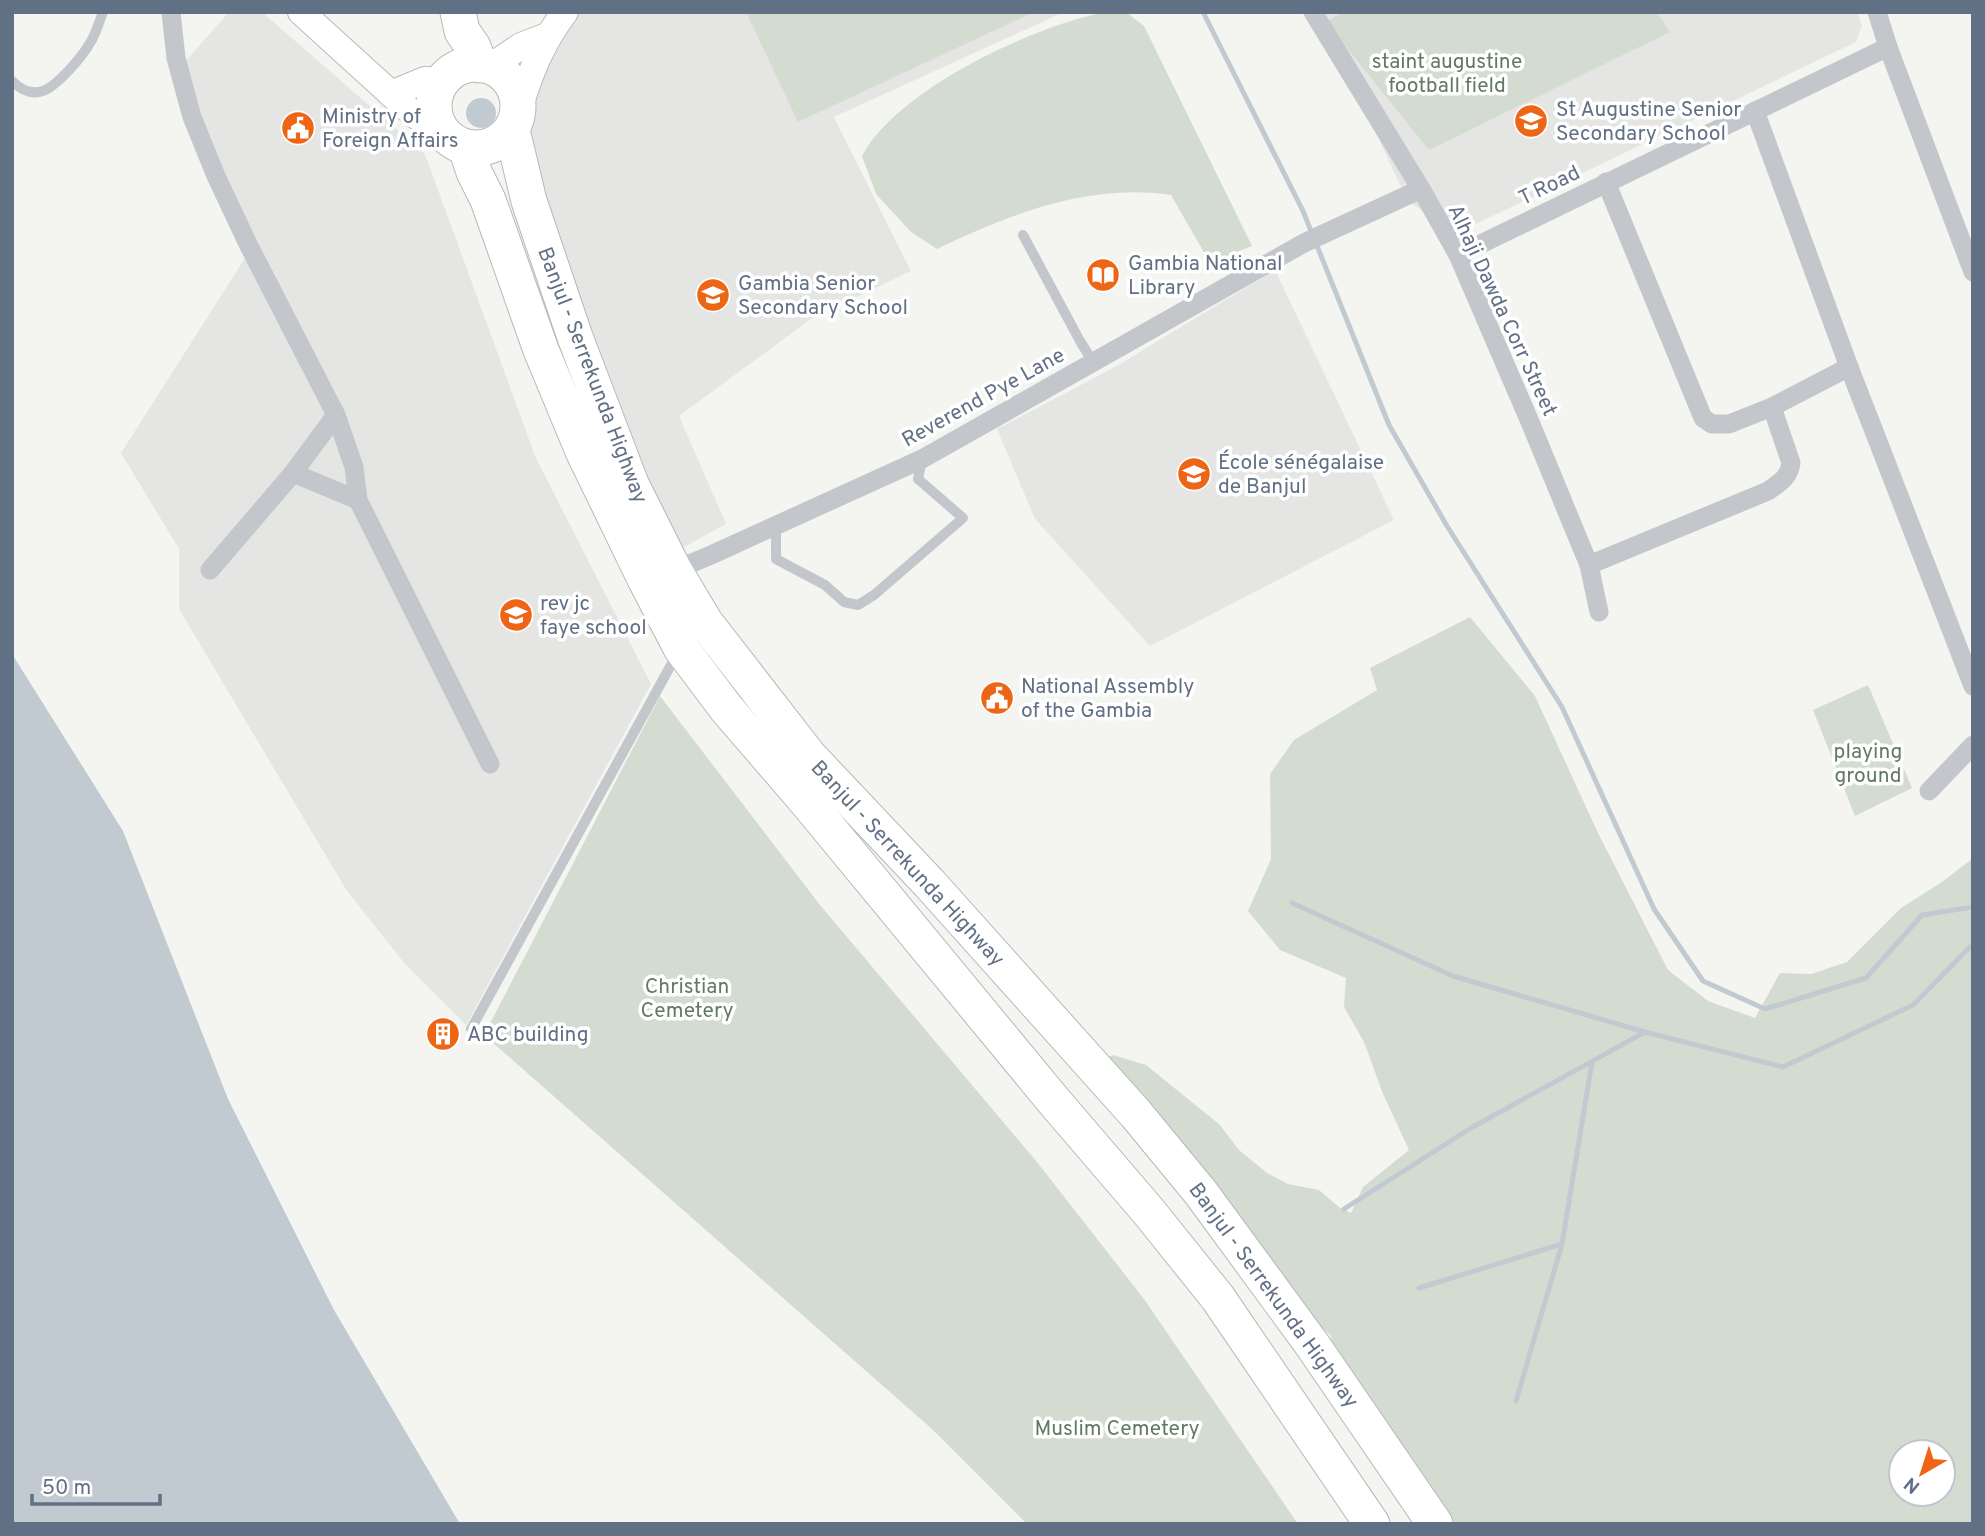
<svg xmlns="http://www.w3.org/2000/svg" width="1985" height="1536" font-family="Overpass,sans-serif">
	<rect width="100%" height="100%" fill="#f4f5f0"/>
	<!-- built -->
	<g fill="#e5e6e4">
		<path d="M229,12h33l163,142 110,302 116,228 -185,341 -61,-61 -58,-73 -168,-282v-60l-58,-96 131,-206 -45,-107 -23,-77z"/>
		<path d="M572,12h492l-230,105 77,154 -100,48 -132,97 47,108 -53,29 -153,-406 4,-44z"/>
		<path d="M1320,12h537l5,14 -6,16 -401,192 -48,-34z"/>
		<path d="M1275,270l119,250 -244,126 -115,-127 -38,-90 118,-62z"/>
	</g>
	<!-- green -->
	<g fill="#d4dcd1" fill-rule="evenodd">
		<path d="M746,12h288l-236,110z"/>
		<path d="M1106,12h20l18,14 108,220 -42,17 -39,-68c-82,-12 -161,19 -234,54l-26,-17 -35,-38 -14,-38c34,-66 173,-131 244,-144z"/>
		<path d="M1343,12h314l13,20 -241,118 -103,-128z"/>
		<path d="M1470,617l65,79 63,137 70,137 40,31 47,17 25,-45 31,1 36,-12 54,-54 41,-26 31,-24v666h-529l-55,-89 -6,-19 -49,-59 -3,-21 -7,-7 -16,-7 -201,-261 1,-4 5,-2 33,10 73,59 20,26 28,23 21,11 31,6 21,18 11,5 12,-26 46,-37 -26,-56 -19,-52 -20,-35 2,-29 -66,-28 -32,-39 23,-52 -1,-85 24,-34 83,-50 -7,-22zM1901,1452h42v42h-42z"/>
		<path d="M1868,685l44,103 -57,28 -42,-106z"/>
		<path d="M660,696l160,209 217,257 107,137 154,225h-271l-95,-95 -448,-394z"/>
	</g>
	<!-- water -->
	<g fill="#c1cad1">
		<circle cx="481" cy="113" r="15"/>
		<path d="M12,654l111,177 105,268 106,211 126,214h-448z"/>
	</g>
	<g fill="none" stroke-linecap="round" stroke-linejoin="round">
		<!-- stream -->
		<g stroke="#c1cad1" stroke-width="5">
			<path d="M1203,12l100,199 86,214 58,101 115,181 92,202 49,72 62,28 101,-31 56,-63 51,-8"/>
			<path d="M1292,903l161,73 192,56 138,35 130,-62 60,-61"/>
			<path d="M1344,1209l127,-81 174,-96"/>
			<path d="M1419,1288l143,-44"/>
			<path d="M1516,1401l46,-157 30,-182"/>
		</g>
		<!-- secondary casing -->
		<g stroke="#b8bbc1" stroke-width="28">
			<g id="secondary">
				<path d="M301,12l110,100 37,26"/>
				<path d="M490,67l31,-21 26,-10"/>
				<path d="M391,94l34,-14 18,1"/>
				<path d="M519,109c11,-36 23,-67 46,-97"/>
			</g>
		</g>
		<!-- highway casing -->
		<g stroke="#b5b8bc" stroke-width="37">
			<g id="highway">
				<path d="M458,12l4,19 11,16 7,18"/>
				<circle cx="476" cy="106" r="42"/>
				<path d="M512,130l17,71 46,136 56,147 43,86 31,52 104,134 121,128 206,230 65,79 110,150 124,181"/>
				<path d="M466,148l8,24 14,28 53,150 42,101 63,130 35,67 45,60 81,94 246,298 96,112 69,86 154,226"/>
			</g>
		</g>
		<!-- lane -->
		<g stroke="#c3c6ca" stroke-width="10">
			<path d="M12,81c8,8 19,14 31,10 14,-5 39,-34 47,-48 6,-9 9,-21 13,-31"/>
			<path d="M1023,235l57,106 13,21"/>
			<path d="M776,525v34l49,26 19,17 14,3 16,-10 89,-77 -45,-39 4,-20"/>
			<path d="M471,1029l206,-375"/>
		</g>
		<!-- street -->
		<g stroke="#c3c6ca" stroke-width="19">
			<path d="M171,12l5,46 16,59 24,59 32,68 88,171 18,52 4,33 132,264"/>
			<path d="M1313,12l108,177 37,66 72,167 59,143 10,47"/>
			<path d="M1877,12l11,35 85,225"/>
			<path d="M1755,111l94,256 124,319"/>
			<path d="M1606,182l97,236 9,6h17l43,-17 77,-40"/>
			<path d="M1458,255l430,-208"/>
			<path d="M293,473l65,27"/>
			<path d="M1589,565l179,-74c11,-8 21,-13 23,-28l-19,-56"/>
			<path d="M210,570l83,-97 43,-58"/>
			<path d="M668,573l43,-18 211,-96 382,-216 117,-54"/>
			<path d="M1929,791l44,-46"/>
		</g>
		<!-- secondary -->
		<use href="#secondary" stroke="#fff" stroke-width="26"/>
		<!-- highway -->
		<use href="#highway" stroke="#fff" stroke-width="35"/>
	</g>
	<!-- icons -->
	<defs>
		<g id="school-disc" transform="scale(1.75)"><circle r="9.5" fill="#ef6516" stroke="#fff"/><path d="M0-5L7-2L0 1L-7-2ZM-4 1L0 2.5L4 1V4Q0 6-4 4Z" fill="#fff"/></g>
		<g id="civic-disc" transform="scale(1.75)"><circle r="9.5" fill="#ef6516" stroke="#fff"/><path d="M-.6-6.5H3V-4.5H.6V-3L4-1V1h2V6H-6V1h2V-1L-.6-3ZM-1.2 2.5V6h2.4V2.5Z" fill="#fff"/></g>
		<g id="library-disc" transform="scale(1.75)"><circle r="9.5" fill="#ef6516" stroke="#fff"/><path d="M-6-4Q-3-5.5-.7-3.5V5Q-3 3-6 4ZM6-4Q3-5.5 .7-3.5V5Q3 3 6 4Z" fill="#fff"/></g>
		<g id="building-disc" transform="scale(1.75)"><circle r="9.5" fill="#ef6516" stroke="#fff"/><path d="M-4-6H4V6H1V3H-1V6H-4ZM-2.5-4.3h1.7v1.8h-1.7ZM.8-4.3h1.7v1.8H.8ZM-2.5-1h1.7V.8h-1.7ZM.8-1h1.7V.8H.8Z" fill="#fff"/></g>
	</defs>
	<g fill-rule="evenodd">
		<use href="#school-disc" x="1531" y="121"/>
		<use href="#civic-disc" x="298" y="128"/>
		<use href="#library-disc" x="1103" y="275"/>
		<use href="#school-disc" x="713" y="295"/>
		<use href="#school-disc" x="1194" y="474"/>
		<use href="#school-disc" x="516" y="615"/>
		<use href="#civic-disc" x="997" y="698"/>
		<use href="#building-disc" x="443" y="1034"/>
	</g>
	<g text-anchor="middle" stroke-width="7" stroke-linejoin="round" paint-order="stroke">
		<!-- park labels -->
		<g font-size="21" fill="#627a61" stroke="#fff">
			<text x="1447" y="68">staint augustine<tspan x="1447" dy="24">football field</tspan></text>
			<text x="1868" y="758">playing<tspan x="1868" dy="24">ground</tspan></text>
			<text x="687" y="993">Christian<tspan x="687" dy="24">Cemetery</tspan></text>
			<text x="1117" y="1435">Muslim Cemetery</text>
		</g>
		<!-- poi labels -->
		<g font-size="21" fill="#617084" stroke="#fff" text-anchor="start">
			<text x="1556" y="116">St Augustine Senior<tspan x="1556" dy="24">Secondary School</tspan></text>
			<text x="322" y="123">Ministry of<tspan x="322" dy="24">Foreign Affairs</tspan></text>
			<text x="1128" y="270">Gambia National<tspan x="1128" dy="24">Library</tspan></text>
			<text x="738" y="290">Gambia Senior<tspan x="738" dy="24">Secondary School</tspan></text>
			<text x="1218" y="469">École sénégalaise<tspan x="1218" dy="24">de Banjul</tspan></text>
			<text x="540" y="610">rev jc<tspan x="540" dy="24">faye school</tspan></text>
			<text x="1021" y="693">National Assembly<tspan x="1021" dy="24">of the Gambia</tspan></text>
			<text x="467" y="1041">ABC building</text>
		</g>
		<!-- street labels -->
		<g font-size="21" fill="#617084" stroke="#fff">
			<text transform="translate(1549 185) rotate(-26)" y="7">T Road</text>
			<text transform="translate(1503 310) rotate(65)" y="7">Alhaji Dawda Corr Street</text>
			<text transform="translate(593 375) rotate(69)" y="7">Banjul - Serrekunda Highway</text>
			<text transform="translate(983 397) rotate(-29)" y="7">Reverend Pye Lane</text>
			<text transform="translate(908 863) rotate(47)" y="7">Banjul - Serrekunda Highway</text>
			<text transform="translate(1274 1295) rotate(54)" y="7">Banjul - Serrekunda Highway</text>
		</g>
	</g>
	<!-- border -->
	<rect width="1985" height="1536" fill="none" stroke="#617084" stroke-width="28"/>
	<!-- north arrow -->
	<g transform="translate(1922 1473) rotate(219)"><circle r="33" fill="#ffffff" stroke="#c0c6ce" stroke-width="2"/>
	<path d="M0-5L12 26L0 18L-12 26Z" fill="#ef6516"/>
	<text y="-10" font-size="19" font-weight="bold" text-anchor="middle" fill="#617084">N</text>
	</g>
	<!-- scale -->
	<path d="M32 1494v10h128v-10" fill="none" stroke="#617084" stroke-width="3.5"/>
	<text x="42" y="1494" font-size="21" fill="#617084" stroke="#ffffff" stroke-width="5" paint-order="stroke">50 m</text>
</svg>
